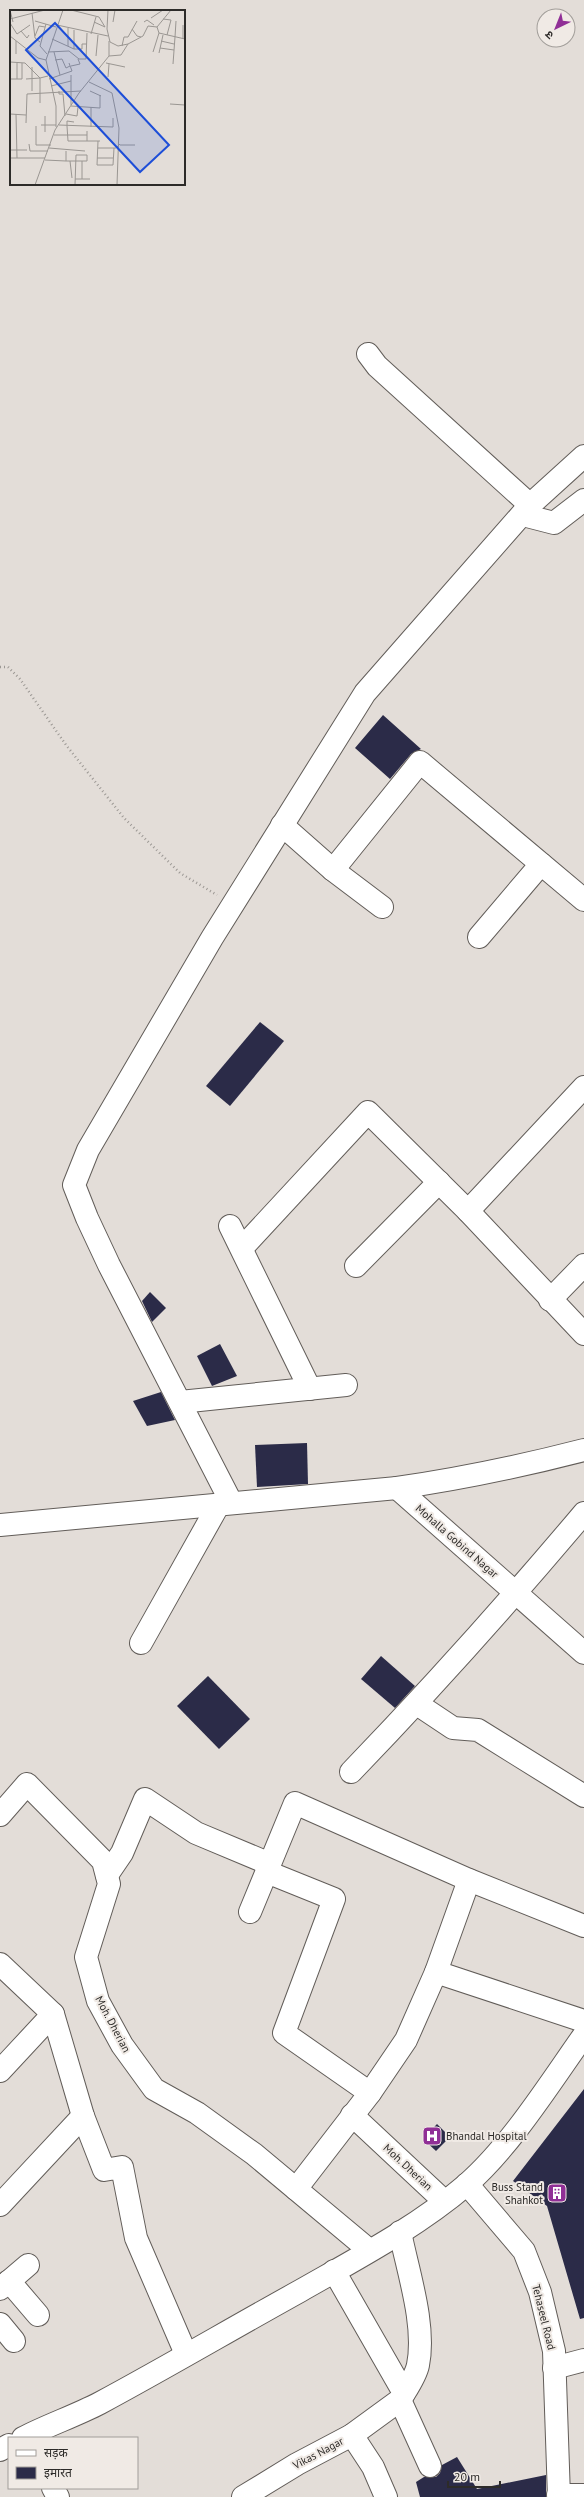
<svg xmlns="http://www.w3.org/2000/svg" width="584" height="2497" font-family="'PT Sans','Noto Sans Devanagari',sans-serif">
	<rect width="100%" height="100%" fill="#e3ddd8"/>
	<!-- building -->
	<g fill="#2b2b48">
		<path d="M383,715l38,34 -10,5 -21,25 -35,-31z"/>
		<path d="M260,1022l24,19 -54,65 -24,-20z"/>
		<path d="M150,1292l16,16 -14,14 -10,-21z"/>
		<path d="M220,1344l17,32 -25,10 -15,-30z"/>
		<path d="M161,1392l14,28 -28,6 -14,-25z"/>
		<path d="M307,1443l1,41 -51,3 -2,-42z"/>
		<path d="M381,1656l34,30 -20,22 -34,-29z"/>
		<path d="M208,1676l42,43 -31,30 -42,-43z"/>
		<path d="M584,2089v229l-4,1 -33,-113 -34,-25z"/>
		<path d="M437,2124l13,13 -14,14 -13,-12z"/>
		<path d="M457,2457l20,32 69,-14v22h-126l-4,-15 8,-5h12l4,-4 2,-8z"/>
	</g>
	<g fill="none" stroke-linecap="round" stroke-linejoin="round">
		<!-- minor casing -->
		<g stroke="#625d59" stroke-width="24">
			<g id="minor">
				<path d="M368,354l9,12 153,139"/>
				<path d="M523,515l31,8 30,-23"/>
				<path d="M282,825l51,45 49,37"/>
				<path d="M333,870l87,-108 164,138"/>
				<path d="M479,937l62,-73"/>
				<path d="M468,1211l116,-124"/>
				<path d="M230,1226l80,163"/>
				<path d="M242,1248l126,-136 100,99 116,123"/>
				<path d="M356,1266l83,-84"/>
				<path d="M550,1300l34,-35"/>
				<path d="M180,1402l166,-17"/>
				<path d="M397,1488l187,165"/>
				<path d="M231,1502l-122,-237 -22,-47 -13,-33 14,-35 124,-212 153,-245 165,-188 54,-49"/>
				<path d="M0,1525l397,-37c63,-9 125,-22 187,-38"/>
				<path d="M141,1643l78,-139"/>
				<path d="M417,1704l36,24 25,2 106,66"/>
				<path d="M351,1772c81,-84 158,-170 233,-259"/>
				<path d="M0,1815l27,-31 76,77 6,23 -23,73 12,44 24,44 32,44 43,24 57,41 115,96"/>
				<path d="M267,1872l67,27 -50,134 86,60"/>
				<path d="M107,1875l15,-22 23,-54 51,34 74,31"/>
				<path d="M250,1912l45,-109 174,77 115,46"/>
				<path d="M0,1964l53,50 30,102 21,54 18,-3 14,71 50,116"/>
				<path d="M436,1972l148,49"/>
				<path d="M0,2071l53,-57"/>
				<path d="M352,2115l92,86"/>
				<path d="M467,2184l57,67 16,41 14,59 5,146"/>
				<path d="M296,2189l74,-96 36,-53 30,-68 33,-92"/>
				<path d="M0,2205l83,-89"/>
				<path d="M334,2271l70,122"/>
				<path d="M9,2281l29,34"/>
				<path d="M0,2289l28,-24"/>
				<path d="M0,2324l14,17"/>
				<path d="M554,2368l30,-8"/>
				<path d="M400,2400l30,66"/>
				<path d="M352,2435l21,32 13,30"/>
				<path d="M23,2438c25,-13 52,-22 77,-35 67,-36 133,-75 200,-112 56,-32 117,-64 166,-106 44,-38 84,-102 118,-150"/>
				<path d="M0,2450l9,-5"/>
				<path d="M53,2488l5,9"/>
				<path d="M558,2495h26"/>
				<path d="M243,2497l54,-33 55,-29 48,-35c6,-10 16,-24 18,-35 8,-40 -10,-93 -18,-133"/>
			</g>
		</g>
		<!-- path -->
		<path stroke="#9c9894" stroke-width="2.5" stroke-dasharray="1 3" stroke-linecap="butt" d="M0,667h8l12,12 46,66 58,73 56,55 37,22"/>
		<!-- minor -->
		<use href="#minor" stroke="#fff" stroke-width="22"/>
	</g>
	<!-- icons -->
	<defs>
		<g id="hospital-square" transform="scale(1)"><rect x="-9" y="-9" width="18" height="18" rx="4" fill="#902f96" stroke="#f0eae5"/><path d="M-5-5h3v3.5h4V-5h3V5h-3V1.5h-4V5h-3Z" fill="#fff"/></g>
		<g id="building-square" transform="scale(1)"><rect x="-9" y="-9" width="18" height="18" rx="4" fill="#902f96" stroke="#f0eae5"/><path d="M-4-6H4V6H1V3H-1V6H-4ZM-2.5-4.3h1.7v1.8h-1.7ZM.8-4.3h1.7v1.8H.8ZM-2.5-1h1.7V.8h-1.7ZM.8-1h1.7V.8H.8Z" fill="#fff"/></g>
	</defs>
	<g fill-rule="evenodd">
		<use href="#hospital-square" x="432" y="2136"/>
		<use href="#building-square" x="557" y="2193"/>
	</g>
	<g text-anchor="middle" stroke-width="4" stroke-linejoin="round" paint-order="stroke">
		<!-- street labels -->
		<g font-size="11" fill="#2d2b29" stroke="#f0eae5">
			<text transform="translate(457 1541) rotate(41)" y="4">Mohalla Gobind Nagar</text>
			<text transform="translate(113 2024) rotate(62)" y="4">Moh. Dherian</text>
			<text transform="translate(408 2167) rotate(43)" y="4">Moh. Dherian</text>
			<text transform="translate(544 2317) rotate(76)" y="4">Tehaseel Road</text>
			<text transform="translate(318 2453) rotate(-28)" y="4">Vikas Nagar</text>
		</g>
		<!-- poi labels -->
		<g font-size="11" fill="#2d2b29" stroke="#f0eae5" text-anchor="start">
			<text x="446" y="2140">Bhandal Hospital</text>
			<text x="543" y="2191" text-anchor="end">Buss Stand<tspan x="543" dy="13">Shahkot</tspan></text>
		</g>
	</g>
	<!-- overview -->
	<g transform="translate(10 10)">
		<rect width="175" height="175" fill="#e3ddd8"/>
		<path fill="none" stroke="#9a9692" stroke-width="1" d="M0,0l3,12M61,0l28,7 6,10M98,0l-1,19 3,13 8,4 10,-2M22,3l3,25 5,4M141,8l12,-8M0,9l35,-9M153,9l8,1 -4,15M25,11l21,6M84,12l11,5M103,12l2,-12M134,12l3,-2 7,5M0,13l7,11 13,-9M36,14l-6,22 7,8M47,15l51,11M173,15v14M147,17l2,6 26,6M147,17l14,-17M122,19l5,7 4,1M64,20v19M11,21l6,7 2,-3M81,24l5,-17M0,26l28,22 8,2M25,26l4,-10 6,1M165,27l1,-16M42,29l22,10h8v-5h5M6,31v13M151,31l13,3M58,36v-18M112,36l2,-9h4l9,-16M150,38l14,2M38,42l21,-1 10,8h7l1,-26M44,42l6,23M143,42l6,-19M149,43l4,-18M86,46l2,-21M99,46v-15M45,50l7,-1 4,9 4,-2M0,52l15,1 15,15 8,-2M7,53v16M96,53l19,4M163,54l2,-27M61,56l9,-2 -2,-5M61,65v30M98,67l1,-13M0,69h12v-16M16,69l14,-1v25M39,69l23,-8 -3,-8M79,72l23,11 7,35 -2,57M41,76l20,-5M22,81v-24M49,81v3h4l2,22M80,81l11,5M160,94l15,1M61,96l29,2v-13M81,97v20M0,104l16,1M6,104l1,44M56,104l11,2 1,-9M35,106v16M16,113l1,-29 54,-3M31,115h15M49,115l54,2v-9M26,116v19h15M57,116l1,15h19M57,116v-5l7,1M46,117v-21l-10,-46 17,-50M77,121v10h13M44,125h33M88,131l-1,24h16l1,-17M19,134l1,7h18M110,135h15M39,138l36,3M88,138h18l4,-4M0,140h17M56,141v10h21v-6h-11M0,148h35M87,148h16M35,150l21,1M60,151l2,17M65,169h15M72,169v-18M25,175l20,-55 24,-37 30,-37 12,-1 7,-11 15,-8 5,-10 9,1M65,175l1,-30"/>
		<path fill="#1d4ed8" fill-opacity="0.15" stroke="#1d4ed8" stroke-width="2" d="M45,13l114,122 -29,27 -114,-122z"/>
		<rect width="175" height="175" fill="none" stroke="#2d2b29" stroke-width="2"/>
	</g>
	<!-- legend -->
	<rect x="8" y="2437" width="130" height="52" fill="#f0eae5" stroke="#a29e9a"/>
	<rect x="16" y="2450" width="20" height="6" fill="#ffffff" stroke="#a29e9a"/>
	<text x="44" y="2457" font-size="12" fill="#2d2b29">सड़क</text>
	<rect x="16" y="2467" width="20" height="12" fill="#2b2b48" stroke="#a29e9a"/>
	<text x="44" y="2477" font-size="12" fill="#2d2b29">इमारत</text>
	<!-- north arrow -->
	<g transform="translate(556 28) rotate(223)"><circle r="19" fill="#f0eae5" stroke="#a29e9a"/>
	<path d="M0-3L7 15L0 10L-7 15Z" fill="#902f96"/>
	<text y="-6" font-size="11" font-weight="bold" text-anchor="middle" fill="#2d2b29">उ</text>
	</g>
	<!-- scale -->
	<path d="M448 2481v6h52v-6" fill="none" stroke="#2d2b29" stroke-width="2"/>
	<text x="454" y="2481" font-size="12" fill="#2d2b29" stroke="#f0eae5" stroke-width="3" paint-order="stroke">20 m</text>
</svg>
